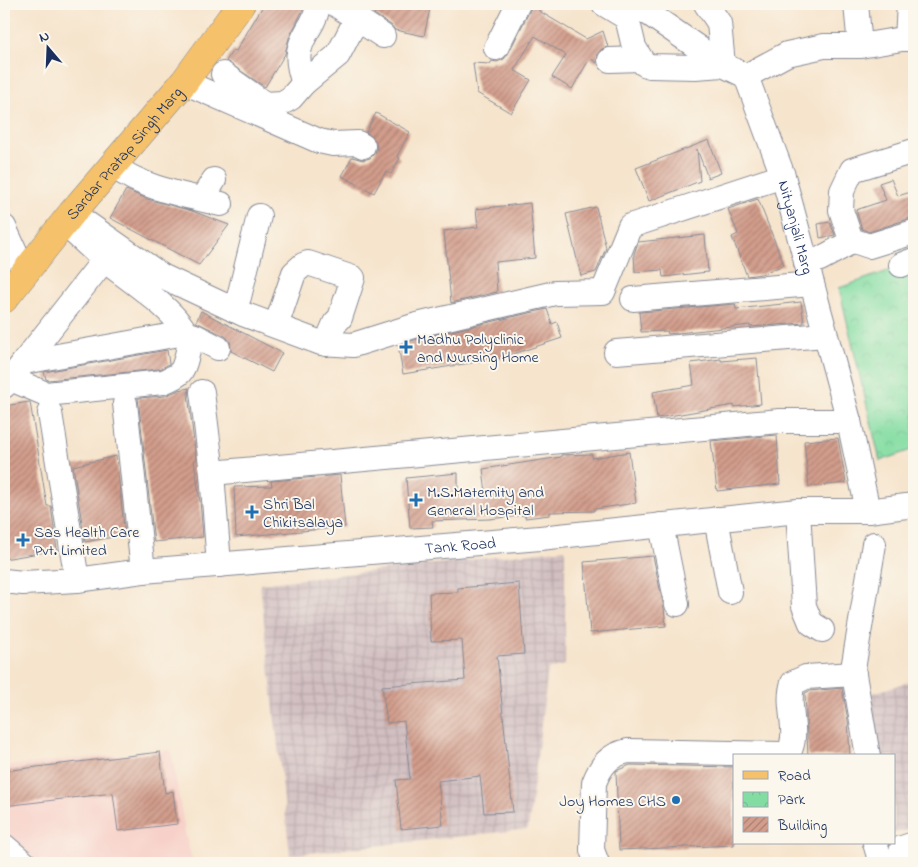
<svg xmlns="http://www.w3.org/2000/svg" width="918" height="867" font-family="'Indie Flower',sans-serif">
	<defs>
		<pattern id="industrial-grid" width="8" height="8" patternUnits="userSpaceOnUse" patternTransform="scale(1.25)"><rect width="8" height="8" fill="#d2bfc1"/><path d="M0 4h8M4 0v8" fill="none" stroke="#b4a4a8"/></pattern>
		<pattern id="park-crowns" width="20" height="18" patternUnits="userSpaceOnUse" patternTransform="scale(1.25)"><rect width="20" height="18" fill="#83dda2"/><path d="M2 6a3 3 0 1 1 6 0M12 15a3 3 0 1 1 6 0" fill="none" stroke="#71be8e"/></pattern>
		<pattern id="building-hatch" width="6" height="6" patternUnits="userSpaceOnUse" patternTransform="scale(1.25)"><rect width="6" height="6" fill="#d39d8b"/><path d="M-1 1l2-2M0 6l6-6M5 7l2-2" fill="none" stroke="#aa8075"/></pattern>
	</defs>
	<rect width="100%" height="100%" fill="#fbf7ec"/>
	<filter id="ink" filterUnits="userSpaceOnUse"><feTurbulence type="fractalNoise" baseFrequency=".02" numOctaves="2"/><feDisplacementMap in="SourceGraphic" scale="10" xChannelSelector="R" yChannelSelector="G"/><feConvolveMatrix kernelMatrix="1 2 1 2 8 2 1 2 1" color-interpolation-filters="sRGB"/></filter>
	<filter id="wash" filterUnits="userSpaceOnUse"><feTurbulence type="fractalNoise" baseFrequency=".0096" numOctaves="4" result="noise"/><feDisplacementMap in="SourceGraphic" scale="20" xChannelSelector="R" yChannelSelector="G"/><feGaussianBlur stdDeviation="1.12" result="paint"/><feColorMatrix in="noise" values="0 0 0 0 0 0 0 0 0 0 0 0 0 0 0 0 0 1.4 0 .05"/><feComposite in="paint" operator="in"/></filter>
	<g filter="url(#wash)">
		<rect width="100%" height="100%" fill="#f6e4cc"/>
		<!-- built -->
		<path fill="#f7d1c9" d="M171,750l15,87 7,26h-152l-37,-25v-72z"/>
		<!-- industrial -->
		<g fill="url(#industrial-grid)">
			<path d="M565,549v116l-17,4 -20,160 -238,26 -30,-271z"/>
			<path d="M914,680v148l-20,5v-77h-21l-9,-60z"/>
		</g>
		<!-- park -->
		<path fill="url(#park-crowns)" stroke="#4f8680" d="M914,262v187l-34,12 -41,-173z"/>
		<g id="blocks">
			<!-- building -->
			<g fill="url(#building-hatch)">
				<path d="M264,4h40l-2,8 -13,26 -4,16 -20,33 -39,-26 7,-11 3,1z"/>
				<path d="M376,4h55l-7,32 -29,-6 -4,-5 -17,-11z"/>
				<path d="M532,4h7v7l47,28 17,-8 5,16 -6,2 -4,4 -1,10 -7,-5 -18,31 -20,-12 14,-22 -31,-19 -21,34 17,10 -20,33 -34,-20 -4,-30 17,1 2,-3 5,1 7,-3 4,-5 22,-44z"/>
				<path d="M376,113l34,19 -13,24 3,2 -9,16 -5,-3 -12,22 -32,-17 10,-19 11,3 7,-2 5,-5 2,-6 -2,-7 -9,-8z"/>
				<path d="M709,140l12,33 -13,5 -11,-29 3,32 -51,20 -13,-33z"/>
				<path d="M891,179l7,17 16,-5v26l-45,15 -7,-3 -6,-19 30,-10 -7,-17z"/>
				<path d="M126,190l21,9 45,12 37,14 -30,40 -89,-47z"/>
				<path d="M758,199l26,66 -23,9 -14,2 -15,-39 6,-3 -10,-25z"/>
				<path d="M530,203l5,55 -40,4 2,30 -46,11 -7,-72 34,-4 -2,-18z"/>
				<path d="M596,207l10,41 -10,24 -15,4 -15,-62z"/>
				<path d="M830,222l5,13 -15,3 -2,-14z"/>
				<path d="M705,235l3,37 -45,5 -1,-7 -27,2 -1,-18 4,-12z"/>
				<path d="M801,302l3,21 -54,4v-2l-82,9 -1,-3 -26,1 -2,-20 96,-8 1,5z"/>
				<path d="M547,309l5,15 5,-2 5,16 -61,20 -98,16 -5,-29 23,-7z"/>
				<path d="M201,311l81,42 -10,19 -41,-21 -1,-10 -5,-5 -29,-14z"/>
				<path d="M167,350l2,14 -9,5 -112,11 -2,-1 -2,-7z"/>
				<path d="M757,358l4,46 -27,3v-2l-77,13 -4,-26 41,-7 -3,-22 30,-4v2z"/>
				<path d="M189,388l-1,6 8,65 -2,1 6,41 3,36 -49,5 -16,-144 27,-2 14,-6z"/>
				<path d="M29,402h1l17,104h4l6,44 -53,9v-153z"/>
				<path d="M777,435l3,49 -63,7 -6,-50z"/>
				<path d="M838,438l8,45 -37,4 -5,-46z"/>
				<path d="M629,452l7,51 -42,6v2l-44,1v3l-25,3v-3l-36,4 -57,2 1,6 -23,1 -4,-50 52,-5v21l28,-1 -3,-24 78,-12v-2l31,-1v4z"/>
				<path d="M116,456l9,79 -40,7 -12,-76z"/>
				<path d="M340,475l5,52 -109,10 -2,-50 38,-1 -1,-5z"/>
				<path d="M653,556l11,52 2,18 -76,7 -6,-71z"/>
				<path d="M519,583l5,71 -27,2 16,156 -29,1 -4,-37 -42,5 5,44 -42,4 -5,-49 14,-1 -6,-58 -17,2 -5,-37 83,-6 -3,-40 -31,1 -2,-48 29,-1v-4z"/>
				<path d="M842,688l6,32 2,36h-42l-3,-63 4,-2z"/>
				<path d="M160,752l5,41 8,-2 4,33 -59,7 -5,-38 -109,13v-35z"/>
				<path d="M630,765l104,2v78l-115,5 -3,-79z"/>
			</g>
		</g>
	</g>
	<g filter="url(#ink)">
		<use href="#blocks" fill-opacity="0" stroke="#888a95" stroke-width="1"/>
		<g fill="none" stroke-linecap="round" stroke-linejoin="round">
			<!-- minor casing -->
			<g stroke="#888a95" stroke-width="26">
				<g id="minor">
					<path d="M335,4l48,32"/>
					<path d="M604,4l23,14 7,29 10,17 6,2 45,1 28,-2 -4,-42 -13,-19"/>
					<path id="s1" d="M635,4l88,61 23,11 37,100 66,245 19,90"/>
					<path d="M856,4l4,42"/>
					<path d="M907,39l2,-35"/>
					<path d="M496,48l22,-44"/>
					<path d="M610,60l31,-1"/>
					<path d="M223,74l42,30 17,-1 9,-5 13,-15 34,-28 19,-37"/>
					<path d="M746,76l41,-22 37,-8h36l54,-9"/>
					<path d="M184,82l135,59 14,3 25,-1 5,3"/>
					<path d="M304,83c-8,-22 -8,-33 4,-53 5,-8 10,-17 10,-26"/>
					<path d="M914,151l-62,19 -10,21 -1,19 10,30 18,6 45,-14"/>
					<path d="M113,166c31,23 71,29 108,38"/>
					<path d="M202,199l12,-19"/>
					<path d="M72,213l90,63 81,38 78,29 32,2 64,-20 138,-32 48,-1 27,-66 153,-50"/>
					<path d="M4,227l21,46"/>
					<path d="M806,263l14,-4 24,-13"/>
					<path d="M901,265l13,-5"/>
					<path d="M633,299l179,-15"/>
					<path d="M234,310l5,-13 20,-81"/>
					<path d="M276,326l18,-53 9,-8 5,-2 45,15 -13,40 -5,5 -9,21"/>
					<path d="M616,352l209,-17"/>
					<path d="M24,362l80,-102 -39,-36"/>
					<path d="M11,379l13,-17 161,-29 10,3 23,12"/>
					<path d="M4,386l7,-7 35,15 117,-12c17,-7 20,-9 24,-27 1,-4 3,-11 2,-15 -8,-27 -62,-62 -85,-80"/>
					<path d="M202,392l10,81 7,92"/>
					<path d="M125,403l18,168"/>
					<path d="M50,413l27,167"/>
					<path d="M212,473l568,-52h69"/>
					<path d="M798,511l6,95 7,17 11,7"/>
					<path d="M716,519l14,73"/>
					<path d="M661,525l16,79"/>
					<path id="s2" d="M4,581l19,2 54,-3 66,-9 397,-33 258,-27h70l46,-6"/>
					<path d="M868,756l-15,-87 21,-125"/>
					<path d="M875,843l6,20"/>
					<path d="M4,846l20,17"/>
					<path d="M597,863l-5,-13 2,-67c7,-18 15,-28 34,-32l154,3 7,-2c11,-20 -4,-47 4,-69l13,-6 48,-3"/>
					<path d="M903,863l-3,-6 2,-9 12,-4"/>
				</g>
			</g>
			<!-- major casing -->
			<g stroke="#888a95" stroke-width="29">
				<g id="major">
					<path id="s3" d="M4,299l68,-86 112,-131 57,-78"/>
				</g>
			</g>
			<!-- minor -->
			<use href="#minor" stroke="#fff" stroke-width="24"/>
			<!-- major -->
			<use href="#major" stroke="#f5c16b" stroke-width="28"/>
		</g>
	</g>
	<!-- markers -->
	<g fill="#1f6fb2" stroke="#fbf7ec" stroke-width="2">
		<path d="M403.5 339.5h5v5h5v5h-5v5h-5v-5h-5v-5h5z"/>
		<path d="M413.5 492.5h5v5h5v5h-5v5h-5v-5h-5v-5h5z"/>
		<path d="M249.5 504.5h5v5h5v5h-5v5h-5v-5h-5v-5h5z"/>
		<path d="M20.5 532.5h5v5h5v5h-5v5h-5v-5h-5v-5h5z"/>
		<circle cx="676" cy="800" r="5"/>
	</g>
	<g text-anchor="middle" stroke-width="4" stroke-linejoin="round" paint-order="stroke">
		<!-- street labels -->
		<g font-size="16" fill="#1b2f5e" stroke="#fbf7ec">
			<text dy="6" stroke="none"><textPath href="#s3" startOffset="189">Sardar Pratap Singh Marg</textPath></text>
			<text dy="6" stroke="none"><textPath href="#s1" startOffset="292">Nityanjali Marg</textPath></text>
			<text dy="6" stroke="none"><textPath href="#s2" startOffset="458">Tank Road</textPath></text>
		</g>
		<!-- poi labels -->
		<g font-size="16" fill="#1b2f5e" stroke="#fbf7ec" text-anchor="start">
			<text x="417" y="344">Madhu Polyclinic<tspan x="417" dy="18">and Nursing Home</tspan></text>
			<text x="427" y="497">M.S.Maternity and<tspan x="427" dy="18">General Hospital</tspan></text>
			<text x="263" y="509">Shri Bal<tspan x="263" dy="18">Chikitsalaya</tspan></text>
			<text x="34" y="537">Sas Health Care<tspan x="34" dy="18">Pvt. Limited</tspan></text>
			<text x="666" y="806" text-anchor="end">Joy Homes CHS</text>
		</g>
	</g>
	<!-- margin -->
	<rect width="918" height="867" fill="none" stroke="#fbf7ec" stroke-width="20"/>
	<!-- legend -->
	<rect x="733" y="754" width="162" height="90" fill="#fbf7ec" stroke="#a1a7b3"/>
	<rect x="743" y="771" width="25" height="8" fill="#f5c16b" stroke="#a1a7b3"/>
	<text x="778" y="780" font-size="15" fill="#1b2f5e">Road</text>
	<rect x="743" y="792" width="25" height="15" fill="url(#park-crowns)" stroke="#a1a7b3"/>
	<text x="778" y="804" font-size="15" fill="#1b2f5e">Park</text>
	<rect x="743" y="817" width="25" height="15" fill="url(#building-hatch)" stroke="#a1a7b3"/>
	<text x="778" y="830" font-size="15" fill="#1b2f5e">Building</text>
	<!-- north arrow -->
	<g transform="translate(48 48) rotate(341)" stroke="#fbf7ec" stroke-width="4" paint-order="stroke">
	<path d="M0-4L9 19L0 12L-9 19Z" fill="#1b2f5e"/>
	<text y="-8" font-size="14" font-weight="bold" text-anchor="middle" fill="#1b2f5e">N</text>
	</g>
</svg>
